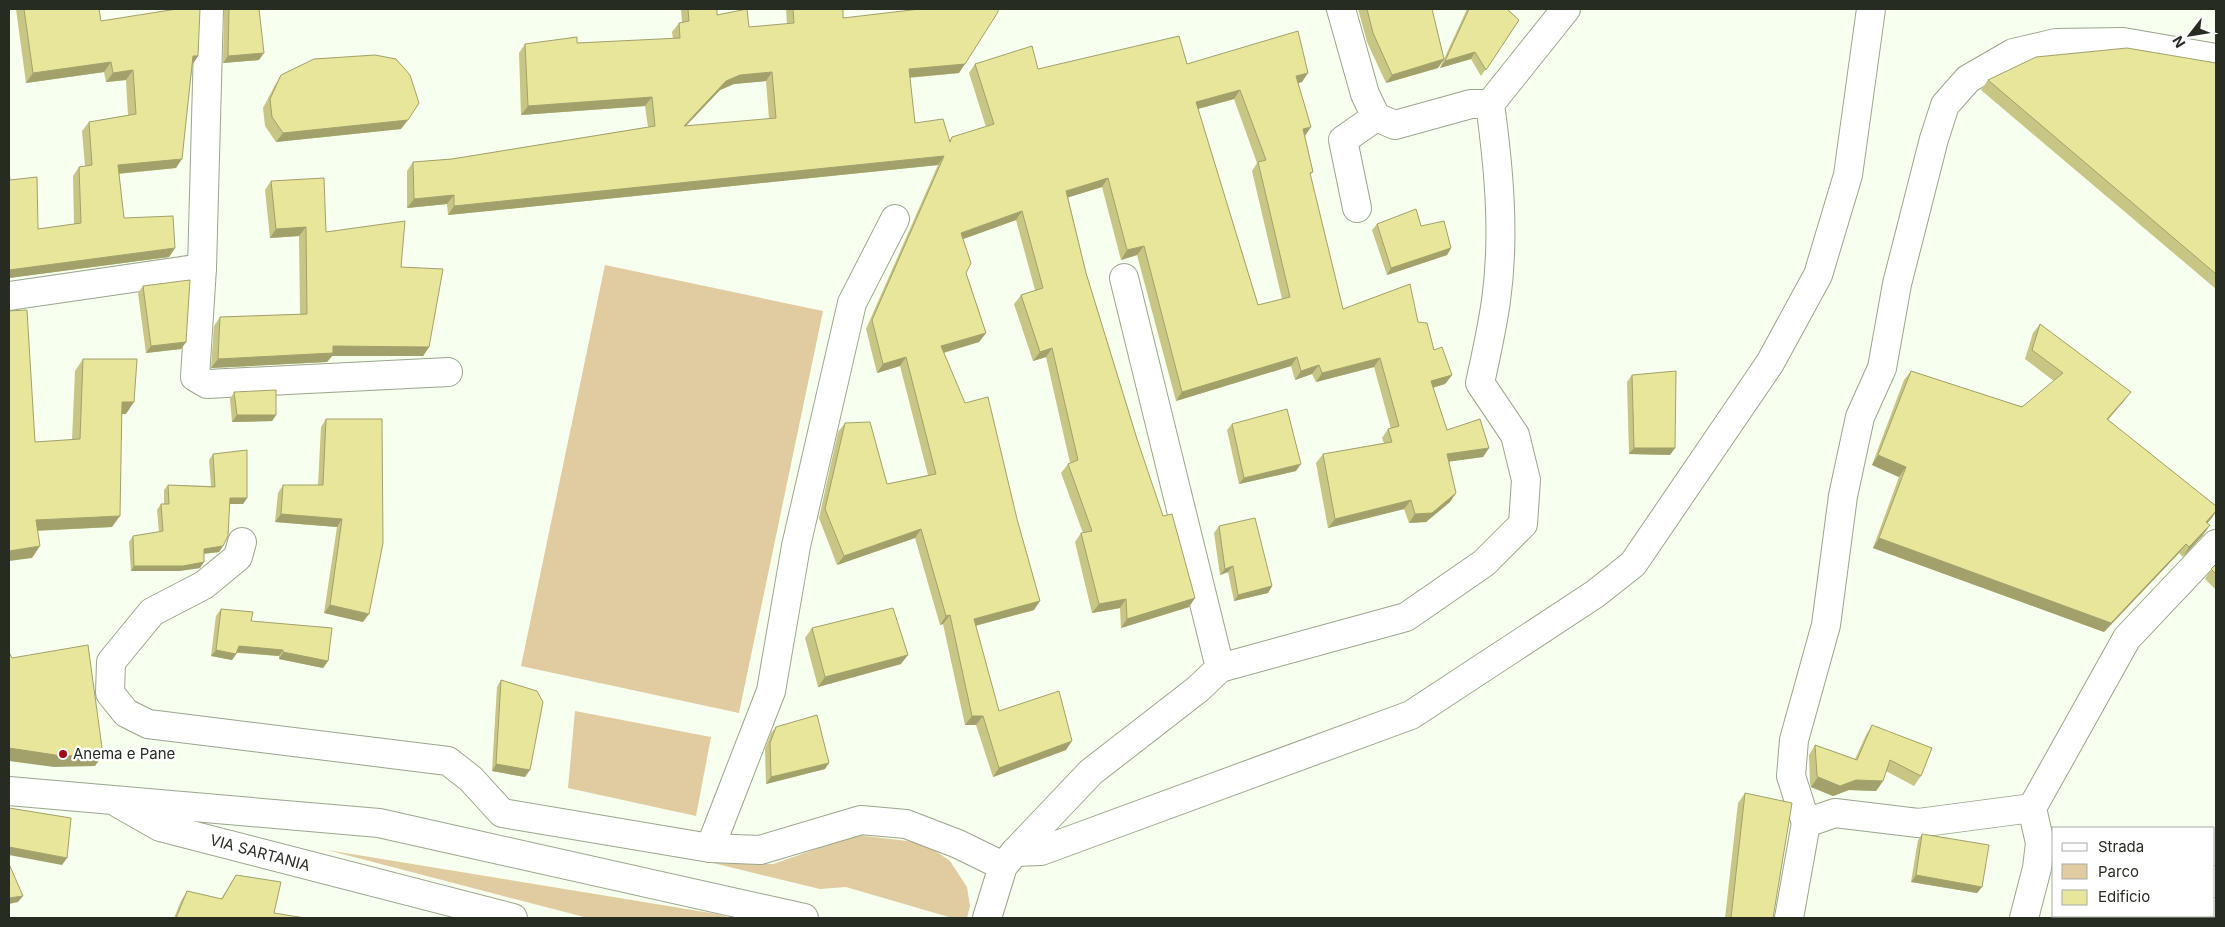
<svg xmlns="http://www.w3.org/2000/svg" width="2225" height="927" font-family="Inter,sans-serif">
	<rect width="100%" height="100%" fill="#f7ffee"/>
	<!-- green -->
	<g fill="#e0cca0">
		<path d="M605,265l218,46 -84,402 -218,-47z"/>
		<path d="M575,711l136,26 -15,79 -128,-28z"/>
		<path d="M857,835l67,8 26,18 17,26 3,19 -3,12h-15l-106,-31 -26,2 -107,-26 60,1z"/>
		<path d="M327,850l390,64 14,4h-143z"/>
	</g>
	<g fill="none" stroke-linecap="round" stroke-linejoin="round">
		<!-- minor casing -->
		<g stroke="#99a68b" stroke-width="30">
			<g id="minor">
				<path d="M209,9l-7,259 -7,109 12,7 241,-12"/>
				<path d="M1341,9l24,85 11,23 19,8 76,-21h19"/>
				<path d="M1357,208l-14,-68 33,-23"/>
				<path d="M9,296l193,-28"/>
				<path d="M242,542l-4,15 -34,28 -52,27 -41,50 -1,31 16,20 22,11 300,37 23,18 31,34 208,35 50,2 101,-30 45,4 52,20 45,22"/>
				<path d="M1220,668l186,-51 78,-54 39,-39 3,-44 -11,-45 -35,-52c6,-27 12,-55 16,-82 9,-65 3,-132 -6,-197l76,-95"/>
				<path d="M9,791l370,32 425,95"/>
				<path d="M118,803l42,24 353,91"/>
				<path d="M1806,823l-15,-47 3,-36 32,-115 17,-129 17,-79 22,-49 15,-84 37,-145 11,-34 23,-26 45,-26 43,-10 67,-1 93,16"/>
				<path d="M710,848l61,-157 25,-145 56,-243 43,-84"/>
				<path d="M1015,852l26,-1 370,-136 184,-121 38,-30 137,-201 48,-88 30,-100 23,-166"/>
				<path d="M2214,883l2,-3"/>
				<path d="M987,918l16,-52 12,-14 76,-80 107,-83 22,-21 -96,-390"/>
				<path d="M1789,918l17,-95 29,-10 83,10 114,-15"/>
				<path d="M2024,918l13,-50 3,-25 -8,-35 95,-170 89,-94"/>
				<path d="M2185,918l2,-2"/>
			</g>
		</g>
		<!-- minor -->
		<use href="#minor" stroke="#fff" stroke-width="28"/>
	</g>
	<!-- wall -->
	<g fill="#c7c684" fill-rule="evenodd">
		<path d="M16,9h83l2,12 97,35 -5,8 -17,104 -57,6 5,44 51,30 -6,9 -160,21 1,-98 28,49 36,-5 -1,-48 6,-9 6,-1 -3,-35 7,-9 39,-7 -2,-35 -20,2 -2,-10 -78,11z"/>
		<path d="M224,9h35v51l-36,3z"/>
		<path d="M681,9h36v6l32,12 38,-3 -1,-15h57v9l116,55 -49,5 5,45 35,18 2,-4 34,-10 -17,-54 6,-9 63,5 149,-5 115,18 -4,1 7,53 8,36 -3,3 33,134 75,13 16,28 18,25 -7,9 -12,4 14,42 42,18 -6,9 -34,4 7,32 -6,9 -24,20 -17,1 -5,-14 -76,19 -12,-65 7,-9 61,-11 -2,-5 6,-9h3l-17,-62 -58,15 -4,-8 -17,6 -4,-14 -115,35 -39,-146 -16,5 -19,-73 -34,10 18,76 103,334 -68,21 -1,-20 -28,5 -17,-71 6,-9h2l-22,-60 7,-9 2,-1 -24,-106 -13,4 -19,-57 7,-9 14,-5 -19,-70 -53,19 3,34 20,60 -7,9 -35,11 90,257 -59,16 24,85 67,39 -73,27 -17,-52h-11l-22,-101 -3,1 -25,-87 -78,27 -18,-47 19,-86 7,-9 42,61 41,-9 -28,-109 -23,7 -11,-44 72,-164 -490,50 -1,-11 -40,4v-37l6,-9 39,-3 196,-32 -3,-21 -124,9 -2,-62 6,-9 52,-1 96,-4 -1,-7 7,-9 3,-1zM766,81l3,38 -83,7 34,-36 14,-6zM1234,99l23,64 -5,8 30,128 -24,6 -60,-196z"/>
		<path d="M1358,9h74l12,50 23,-50h40l12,11 -38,56 -10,-17 -31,9 3,-8 -5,8 -52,15 -19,-41z"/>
		<path d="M2216,63v226l-235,-199 7,-10z"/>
		<path d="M281,75l120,54 -125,13 -11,-16 -2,-18 12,-23z"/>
		<path d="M271,181l55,51 75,35 28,80 -6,9h-91l-5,6 -116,6 3,-42 6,-9 80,-3 -1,-78 -29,2 -5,-48z"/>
		<path d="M1377,224l74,24 -4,7 -60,20 -15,-45z"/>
		<path d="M143,286l43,56 -5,7 -35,4 -8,-60z"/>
		<path d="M2040,324l84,77 -16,19 108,86v6l-9,11 3,2 -7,10 -20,22 -4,-4 -75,79 -231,-84 26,-71 -27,-12 32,-85 7,-9 111,36 32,-26 -29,-22 8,-26z"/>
		<path d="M83,359l43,55h-4l-10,113 -75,4 -5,27 3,-116 37,-2 3,-69z"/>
		<path d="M1632,375l43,73 -5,7 -41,-1 -2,-72z"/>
		<path d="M234,392l42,23 -4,6 -40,1 -2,-23z"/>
		<path d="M326,419l37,203 -39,-9 13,-86 -62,-5 3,-29 5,-8h35l3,-58z"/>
		<path d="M1232,424l64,47 -57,13 -12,-54z"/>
		<path d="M213,454l34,44 -4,6h-13l-7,42 -4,6 -15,2 -4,14 -21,3h-48l-2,-29 4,-6 26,-4 -2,-22 4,-6h3v-14l4,-5 43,1 -2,-26z"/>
		<path d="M1219,526l53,60 -4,7 -34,8 -6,-29 -8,3 -6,-42z"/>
		<path d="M2216,564v26l-11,-11 6,-10z"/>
		<path d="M221,609l30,12 77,40 -5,7 -44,-9v-3l-42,-3 -5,7 -21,-4 5,-40z"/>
		<path d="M812,628l89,36 -83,23 -13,-49z"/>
		<path d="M501,680l24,97 -33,-6 5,-84z"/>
		<path d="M1872,725l49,51 -7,10 -28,-15 -3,10 -7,10 -27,-1 -16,6 -22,-9 -1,-3 -1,-29 6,-10 40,14 11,-24z"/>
		<path d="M776,727l49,42 -59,15 -1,-35 6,-16z"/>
		<path d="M1745,793l28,125h-48l13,-115z"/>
		<path d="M1922,834l60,53 -5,6 -66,-11 7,-42z"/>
		<path d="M236,875l38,38 31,5h-131l7,-17 6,-10 34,8z"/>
	</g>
	<!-- shaded-wall -->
	<g fill="#a2a16c">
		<path d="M1475,52l-4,7 -31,9 5,-7z"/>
		<path d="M264,53l-5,7 -36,3 5,-7z"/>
		<path d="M193,56h5l-6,9z"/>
		<path d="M1444,59l-6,9 -52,15 6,-8z"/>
		<path d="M111,62l-7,10 -78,11 7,-10z"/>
		<path d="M965,64l-6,9 -57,5 7,-9z"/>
		<path d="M133,70l-7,10 -20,2 7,-9z"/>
		<path d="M772,72l-6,9 -32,3 -14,6 -43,45 7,-9 42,-45 14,-6z"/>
		<path d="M1308,73l-6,9 -12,3 6,-9z"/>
		<path d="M1240,90l-6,9 -44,12 6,-9z"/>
		<path d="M652,97l-7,9 -124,9 7,-9z"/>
		<path d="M408,120l-7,9 -125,13 7,-9z"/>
		<path d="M1311,127l-6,9 -2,-7z"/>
		<path d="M944,156l-6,9 -490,50 6,-9z"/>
		<path d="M182,159l-6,9 -64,6 6,-9z"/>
		<path d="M1108,178l-6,9 -42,13 6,-9z"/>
		<path d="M454,195l-7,9 -40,4 7,-9z"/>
		<path d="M1022,211l-6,9 -61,22 6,-9z"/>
		<path d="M306,227l-7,9 -29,2 6,-9z"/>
		<path d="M1144,246l-7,9 -16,5 6,-10z"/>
		<path d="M175,248l-6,9 -160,21v-8z"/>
		<path d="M1451,248l-4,7 -60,20 4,-7z"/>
		<path d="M986,333l-7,9 -44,13 6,-9z"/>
		<path d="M186,342l-5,7 -35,4 5,-7z"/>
		<path d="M333,346l96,1 -6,9h-91l-5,6 -116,6 7,-9z"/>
		<path d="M1052,348l-6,9 -13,4 7,-9z"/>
		<path d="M906,357l-6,9 -23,7 6,-9z"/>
		<path d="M1297,357l-6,9 -115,35 6,-9z"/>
		<path d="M1380,358l-6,9 -58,15 6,-9z"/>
		<path d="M1319,365l-7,9 -17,6 6,-9z"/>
		<path d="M1452,375l-7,9 -21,6 7,-9z"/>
		<path d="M2131,392l-7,9 -24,27 7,-9z"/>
		<path d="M122,402h12l-8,12h-12z"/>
		<path d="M237,415h39l-4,6 -40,1z"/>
		<path d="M1489,448l-6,9 -43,6 7,-9z"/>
		<path d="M1634,448h41l-5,7 -41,-1z"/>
		<path d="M1878,455l28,12 -7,10 -27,-12z"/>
		<path d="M1301,464l-5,7 -57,13 5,-6z"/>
		<path d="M1456,493l-6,9 -24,20 -17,1 6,-9z"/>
		<path d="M230,498h17l-4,6h-16z"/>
		<path d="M1411,500l-7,9 -76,19 7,-9z"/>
		<path d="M2216,511l-4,7 -12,13 6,-9z"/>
		<path d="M281,514l61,5 -5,8 -62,-5z"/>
		<path d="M120,516l-8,11 -85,4 9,-11z"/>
		<path d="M2210,525l-7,10 -20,22 6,-10z"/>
		<path d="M921,529l-6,9 -78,27 7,-9z"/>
		<path d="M1879,538l307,6 -7,9 -75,79 -231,-84z"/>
		<path d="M40,546l-8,12 -23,3v-10z"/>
		<path d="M223,546l-4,6 -19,2 4,-5z"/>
		<path d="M204,562l-4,6 -21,3h-48l3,-5z"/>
		<path d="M1233,566l-5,6 -8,3 5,-6z"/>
		<path d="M1272,586l-4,7 -34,8 4,-6z"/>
		<path d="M1195,598l-6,9 -68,21 6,-9z"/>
		<path d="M1126,599l-6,9 -28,5 7,-9z"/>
		<path d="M1040,601l-6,9 -67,18 7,-9z"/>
		<path d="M330,605l39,9 -6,8 -39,-9z"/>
		<path d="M950,615l-7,9 -3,1 6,-9z"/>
		<path d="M239,646l44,4 -4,6 -45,-4z"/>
		<path d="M216,650l20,4 -4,6 -21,-4z"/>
		<path d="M283,652l45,9 -5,7 -44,-9z"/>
		<path d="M908,655l-7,9 -83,23 7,-10z"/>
		<path d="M972,716h11l-7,9h-11z"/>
		<path d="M1072,741l-6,9 -73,27 6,-9z"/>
		<path d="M9,748l94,7 -8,11 -41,1 -45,-6z"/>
		<path d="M829,763l-4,6 -59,15 5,-7z"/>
		<path d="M496,764l34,6 -5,7 -33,-6z"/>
		<path d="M1818,777l38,3 27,1 -7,10 -27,-1 -16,6 -22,-9z"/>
		<path d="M9,847l58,11 -5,7 -53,-10z"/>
		<path d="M1916,875l66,12 -5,6 -66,-11z"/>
		<path d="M23,896l-5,6 -9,2v-6z"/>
	</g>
	<!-- building -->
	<g fill="#e7e69a" stroke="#a2a16c" fill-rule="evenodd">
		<path d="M24,9h75l2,12 76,-12h23l-2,47h-5l-11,103 -64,6 6,53 49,-2 2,32 -166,22v-98l1,8 27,-3 1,52 43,-6 -2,-56 13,-2 -3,-43 47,-8 -3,-44 -20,3 -2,-11 -78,11z"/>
		<path d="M229,9h30l5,44 -36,3z"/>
		<path d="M688,9h29v6l30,-6 2,18 45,-4 -1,-14h50v9l77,-9h78v3l-33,52 -56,5 6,54 28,-4 7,23 2,-5 42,-13 -19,-60 57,-18 6,23 141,-33 8,28 111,-33 10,42 -12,3 15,51 -8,2 10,43 -3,1 33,136 67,-25 8,38 9,1 7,27 8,-3 10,28 -21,6 16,49 33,-11 9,29 -42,6 9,39 -24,20 -17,1 -4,-14 -76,19 -12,-65 69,-12 -4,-13 11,-3 -19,-68 -58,15 -3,-8 -18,6 -4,-14 -115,35 -38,-146 -17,4 -19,-72 -42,13 20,82 51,166 26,77 9,-2 23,84 -68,21 -1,-20 -27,5 -18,-71 11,-2 -24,-67 10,-4 -26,-112 -12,4 -19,-57 22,-7 -21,-77 -61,22 10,30 -5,10 20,60 -45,13 24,57 23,-6 29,122 23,82 -66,18 25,92 60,-20 13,50 -73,27 -16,-52h-11l-22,-101 -4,1 -25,-87 -77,27 -19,-47 20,-86 25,-1 17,62 49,-10 -30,-117 -23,7 -11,-44 72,-164 -490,50v-11l-40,4 -1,-37 39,-3 203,-33 -3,-29 -124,9 -3,-62 52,-7v6l103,-5 -1,-15 10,-2zM772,72l4,46 -92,8 42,-45 14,-6zM1240,90l26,70 -8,2 32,135 -32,8 -62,-203z"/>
		<path d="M1367,9h65l12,50 -52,16 -19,-42z"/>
		<path d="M1469,9h38l12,11 -33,50 -11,-18 -30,9z"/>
		<path d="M2127,48l89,15v211l-228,-194 48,-23z"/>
		<path d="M375,55l21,4 14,16 9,28 -11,17 -125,13 -11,-16 -2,-18 11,-24 33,-16z"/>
		<path d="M324,178l2,54 79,-11 -4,46 42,2 -14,78 -96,-1v7l-115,6 2,-42 87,-3 -1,-87 -30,2 -5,-48z"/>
		<path d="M1416,209l5,17 23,-5 7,27 -60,20 -14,-44z"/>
		<path d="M190,280l-4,62 -35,4 -8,-60z"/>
		<path d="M27,310l8,132 45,-3 3,-80h54l-3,43h-12l-2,114 -84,4 4,26 -31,5v-240z"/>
		<path d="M2040,324l91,68 -24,27 109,87v5l-10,11 4,3 -21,22 -3,-3 -75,79 -232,-85 27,-71 -28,-12 33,-84 111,36 41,-34 -31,-23z"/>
		<path d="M1676,371l-1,77h-41l-2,-73z"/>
		<path d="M276,390v25h-39l-3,-23z"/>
		<path d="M1287,409l14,55 -57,14 -12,-54z"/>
		<path d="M326,419h56l1,124 -14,71 -39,-9 12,-86 -61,-5 2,-29h40z"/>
		<path d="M247,450v48h-17l-2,38 -5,10 -19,3v13l-21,4h-49l-1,-30 30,-5 -2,-27h8l-1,-19 47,2 -2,-33z"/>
		<path d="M1255,518l17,68 -34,9 -5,-29 -8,3 -6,-43z"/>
		<path d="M2216,564v10l-5,-5z"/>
		<path d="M893,608l15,47 -83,22 -13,-49z"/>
		<path d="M221,609l32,3 -2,9 81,7 -4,33 -45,-9v-2l-44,-4 -3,8 -20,-4z"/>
		<path d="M88,645l15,110 -41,1 -53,-8v-96l3,6z"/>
		<path d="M501,680l36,11 6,11 -13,68 -34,-6z"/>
		<path d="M817,715l12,48 -58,14 -1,-34 6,-16z"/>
		<path d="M1872,725l60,23 -11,28 -31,-16 -7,21 -27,-1 -16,6 -22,-9 -1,-2 -2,-30 42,15z"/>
		<path d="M1745,793l47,10 -19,115h-42z"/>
		<path d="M9,808l62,10 -4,40 -58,-11z"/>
		<path d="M1922,834l67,11 -7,42 -66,-12z"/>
		<path d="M9,864l14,32 -14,2z"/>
		<path d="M236,875l45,7 -7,31 31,5h-129l11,-27 35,8z"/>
	</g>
	<!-- markers -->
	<circle fill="#a3071a" stroke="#fff" stroke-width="2" cx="63" cy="754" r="5"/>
	<g text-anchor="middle" stroke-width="4.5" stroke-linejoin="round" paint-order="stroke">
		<!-- poi labels -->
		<g font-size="15" fill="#272c21" stroke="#fff" text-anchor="start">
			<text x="73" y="759">Anema e Pane</text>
		</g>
		<!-- street labels -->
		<g font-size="15" fill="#272c21" stroke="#fff">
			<text transform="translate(260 853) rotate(15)" y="5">VIA SARTANIA</text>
		</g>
	</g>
	<!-- border -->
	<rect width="2225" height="927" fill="none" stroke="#272c21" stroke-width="20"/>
	<!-- legend -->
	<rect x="2052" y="827" width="162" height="90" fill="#ffffff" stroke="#a9aba6"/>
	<rect x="2062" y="843" width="25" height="8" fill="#ffffff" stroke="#a9aba6"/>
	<text x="2098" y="852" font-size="15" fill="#272c21">Strada</text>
	<rect x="2062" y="864" width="25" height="15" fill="#e0cca0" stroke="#a9aba6"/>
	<text x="2098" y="877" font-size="15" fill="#272c21">Parco</text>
	<rect x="2062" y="890" width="25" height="15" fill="#e7e69a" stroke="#a9aba6"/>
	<text x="2098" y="902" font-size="15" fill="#272c21">Edificio</text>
	<!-- north arrow -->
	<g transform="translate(2190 35) rotate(239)" stroke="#ffffff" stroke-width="4" paint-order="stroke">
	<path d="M0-4L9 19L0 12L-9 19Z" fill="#272c21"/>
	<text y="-8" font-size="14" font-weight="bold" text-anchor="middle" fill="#272c21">N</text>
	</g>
</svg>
